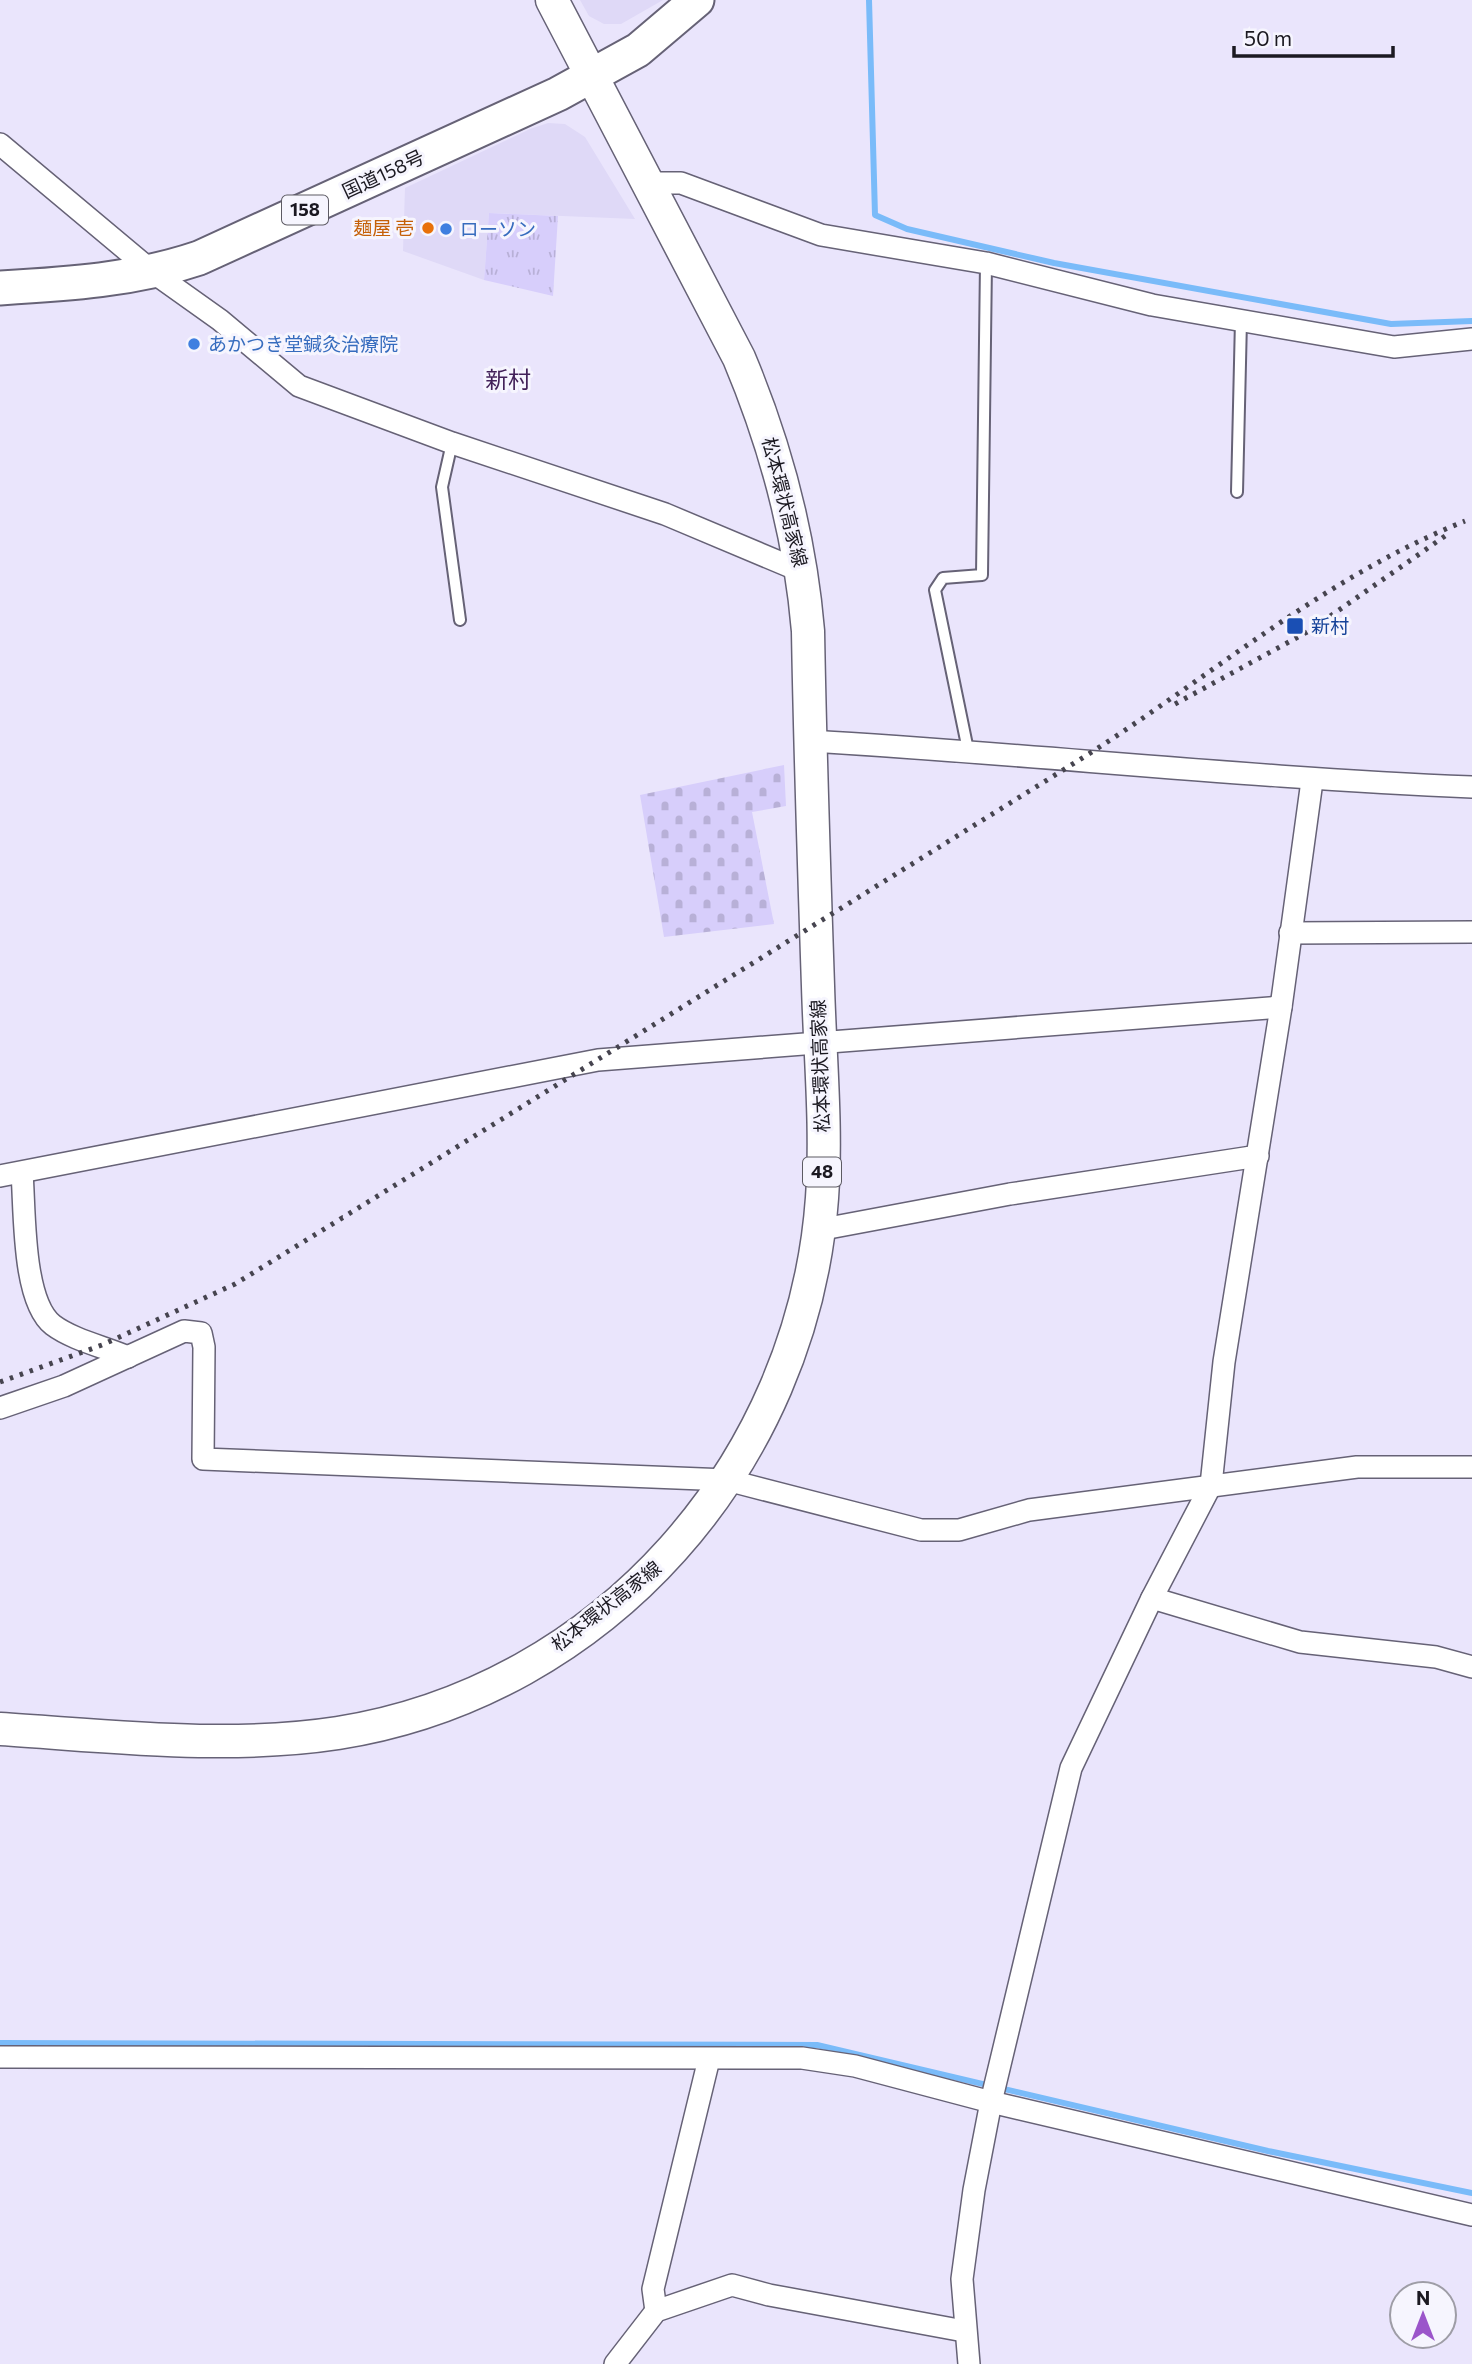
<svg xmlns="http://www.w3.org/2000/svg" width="1472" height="2364" font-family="Commissioner,'Noto Sans JP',sans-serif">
	<defs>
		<pattern id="grass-tufts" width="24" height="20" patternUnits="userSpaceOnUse" patternTransform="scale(1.75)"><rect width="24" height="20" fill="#d7cefb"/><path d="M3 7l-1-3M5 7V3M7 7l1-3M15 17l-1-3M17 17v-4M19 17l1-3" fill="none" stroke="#b8b0d7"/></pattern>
		<pattern id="cemetery-stones" width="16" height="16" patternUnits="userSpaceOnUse" patternTransform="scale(1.75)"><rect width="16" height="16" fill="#d7cefb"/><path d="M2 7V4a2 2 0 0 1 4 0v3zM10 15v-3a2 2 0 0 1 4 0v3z" fill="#b8b0d7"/></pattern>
	</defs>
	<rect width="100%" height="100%" fill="#eae5fc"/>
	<!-- built -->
	<g fill="#dfd9f7">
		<path d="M580,0h83l-42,24h-17l-15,-8z"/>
		<path d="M548,123l17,1 20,13 50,82 -146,-6 -5,67 -81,-29 2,-63 125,-59z"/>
	</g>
	<!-- grass -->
	<path fill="url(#grass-tufts)" d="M489,213l69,3 -5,80 -69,-16z"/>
	<!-- cemetery -->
	<path fill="url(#cemetery-stones)" d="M784,765l2,41 -34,6 22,112 -110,13 -24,-142z"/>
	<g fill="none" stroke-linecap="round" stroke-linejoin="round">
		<!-- stream -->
		<g stroke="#7abbf9" stroke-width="6">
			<path d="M869,0l6,215 32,14 147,34 337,61 81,-3"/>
			<path d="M0,2043l817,2 451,106 204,42"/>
		</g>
		<!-- service casing -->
		<g stroke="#666276" stroke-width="14">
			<g id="service">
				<path d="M452,443l-10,44 18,133"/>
				<path d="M1237,492l4,-172"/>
				<path d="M968,750l-33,-160 8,-12 39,-3 4,-312"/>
			</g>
		</g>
		<!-- minor casing -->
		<g stroke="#666276" stroke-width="24">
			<g id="minor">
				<path d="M0,144l154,129 66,47 79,66 153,57 213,71 138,58"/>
				<path d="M649,183h32l140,52 165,28 166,42 242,42 78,-8"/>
				<path d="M810,741c221,13 441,37 662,46"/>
				<path d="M1290,933l182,-1"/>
				<path d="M22,1173c3,37 0,128 31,152 20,15 52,22 75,32"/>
				<path d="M0,1176l598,-116 683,-53"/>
				<path d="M818,1230l192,-36 248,-38"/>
				<path d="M0,1408l64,-22 120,-55 17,2 3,14 -1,112 524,21 194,50h38l70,-20 328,-43h115"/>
				<path d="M1152,1598l148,44 136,15 36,10"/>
				<path d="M0,2057l802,1 53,8 136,36 481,113"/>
				<path d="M656,2311l-3,-22 56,-230"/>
				<path d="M615,2364l41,-53 76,-26 37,10 195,36"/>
				<path d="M969,2364l-7,-85 12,-89 17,-88 80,-334 81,-170 59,-113 13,-123 57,-355 31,-226"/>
			</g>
		</g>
		<!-- primary casing -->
		<g stroke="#666276" stroke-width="35">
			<path id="primary" d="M0,1729c111,7 227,21 338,4 266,-42 465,-270 484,-535 5,-70 -2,-142 -4,-212 -4,-118 -8,-237 -10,-355 -8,-95 -32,-185 -69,-273l-187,-358"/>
		</g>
		<!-- trunk casing -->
		<g stroke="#666276" stroke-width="37">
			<path id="trunk" d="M0,288c68,-4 134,-8 199,-30l359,-164 80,-44 59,-50"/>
		</g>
		<!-- service -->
		<use href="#service" stroke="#fff" stroke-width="10"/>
		<!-- minor -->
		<use href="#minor" stroke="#fff" stroke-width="21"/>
		<!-- primary -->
		<use href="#primary" stroke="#fff" stroke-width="32"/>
		<!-- trunk -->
		<use href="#trunk" stroke="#fff" stroke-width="33"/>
		<!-- rail -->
		<g stroke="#46444f" stroke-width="5" stroke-dasharray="3.5 7" stroke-linecap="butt">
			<path d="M1175,704l134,-73 139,-97"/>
			<path d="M0,1382l102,-37 133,-61c281,-173 561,-348 841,-522 130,-81 246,-184 389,-241"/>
		</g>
	</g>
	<!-- markers -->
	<circle fill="#e8710a" stroke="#f6f5fe" stroke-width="2.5" cx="428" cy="228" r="7"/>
	<g fill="#3f7fe0" stroke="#f6f5fe" stroke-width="2.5">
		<circle cx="446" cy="229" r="7"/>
		<circle cx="194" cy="344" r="7"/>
	</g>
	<rect fill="#1a4fb4" stroke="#f6f5fe" stroke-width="2.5" x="1286" y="617" width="18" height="18" rx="3.5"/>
	<g text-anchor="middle" stroke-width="6" stroke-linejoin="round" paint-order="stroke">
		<!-- shield labels -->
		<g fill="#f6f5fe" stroke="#5d5b63" stroke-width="2">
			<rect x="282" y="195.5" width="46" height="29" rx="5"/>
			<rect x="803" y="1157.5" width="38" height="29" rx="5"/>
		</g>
		<g font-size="18" font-weight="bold" fill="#1b1921">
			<text x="305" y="216">158</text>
			<text x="822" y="1178">48</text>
		</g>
		<!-- street labels -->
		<g font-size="19" fill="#1b1921" stroke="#f6f5fe">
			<text transform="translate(383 174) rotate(-25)" y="7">国道158号</text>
			<text transform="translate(785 502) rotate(76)" y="7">松本環状高家線</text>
			<text transform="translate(820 1066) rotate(-92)" y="7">松本環状高家線</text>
			<text transform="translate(606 1606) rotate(-38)" y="7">松本環状高家線</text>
		</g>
		<!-- food labels -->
		<g font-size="19" fill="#c56008" stroke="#f6f5fe" text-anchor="end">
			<text x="414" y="235">麺屋 壱</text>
		</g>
		<!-- shop labels -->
		<g font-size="19" fill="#366cbe" stroke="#f6f5fe" text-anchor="start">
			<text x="460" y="236">ローソン</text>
			<text x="208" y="351">あかつき堂鍼灸治療院</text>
		</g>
		<!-- transit labels -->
		<g font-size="19" fill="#164399" stroke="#f6f5fe" text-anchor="start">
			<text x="1311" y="633">新村</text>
		</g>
		<!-- quarter labels -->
		<g font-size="23" fill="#422159" stroke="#f6f5fe">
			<text x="508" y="388">新村</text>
		</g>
	</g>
	<!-- north arrow -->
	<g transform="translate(1423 2315)"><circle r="33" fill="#f6f5fe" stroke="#9e9da6" stroke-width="2"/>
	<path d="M0-5L12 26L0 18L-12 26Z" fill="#9b55ca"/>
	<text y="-10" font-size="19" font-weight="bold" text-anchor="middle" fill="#1b1921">N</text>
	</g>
	<!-- scale -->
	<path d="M1234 46v10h159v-10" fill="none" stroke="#1b1921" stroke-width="3.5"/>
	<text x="1244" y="46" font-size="21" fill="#1b1921" stroke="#f6f5fe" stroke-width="5" paint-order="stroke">50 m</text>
</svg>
